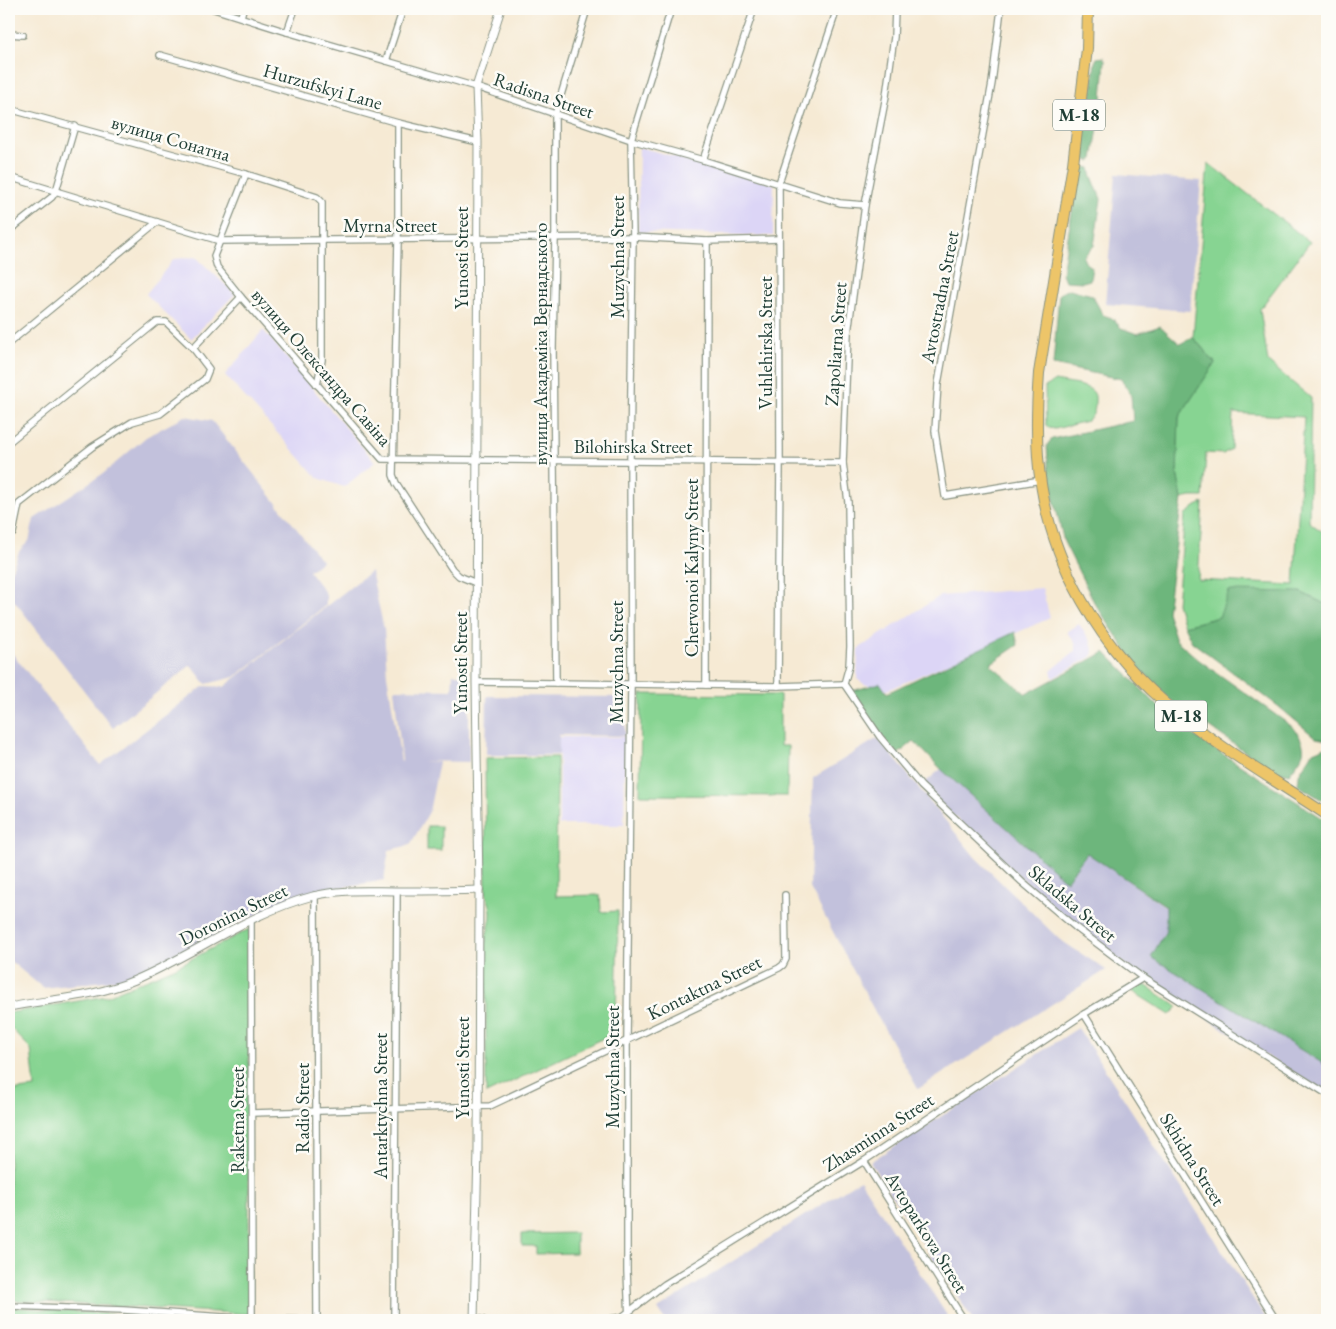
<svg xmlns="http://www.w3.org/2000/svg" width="1336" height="1329" font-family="'EB Garamond',serif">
	<rect width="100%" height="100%" fill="#fdfcf7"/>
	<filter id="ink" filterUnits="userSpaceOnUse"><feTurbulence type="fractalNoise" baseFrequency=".02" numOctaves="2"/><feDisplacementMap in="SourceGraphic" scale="10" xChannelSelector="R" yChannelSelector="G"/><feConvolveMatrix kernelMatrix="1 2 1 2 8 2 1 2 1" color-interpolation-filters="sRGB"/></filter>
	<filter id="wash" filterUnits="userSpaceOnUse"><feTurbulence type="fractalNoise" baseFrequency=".0096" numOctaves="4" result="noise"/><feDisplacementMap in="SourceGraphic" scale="20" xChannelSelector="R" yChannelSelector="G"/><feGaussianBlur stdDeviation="1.12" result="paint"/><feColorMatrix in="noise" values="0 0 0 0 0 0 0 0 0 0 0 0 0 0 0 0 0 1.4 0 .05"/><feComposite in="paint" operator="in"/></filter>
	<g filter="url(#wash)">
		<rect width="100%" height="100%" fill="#f6ead4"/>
		<!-- built -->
		<g fill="#dcd5f6">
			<path d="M639,147l135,37 -1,52 -135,-4z"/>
			<path d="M196,257l39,37 -44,45 -45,-45 28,-35z"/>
			<path d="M263,330l112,132 -31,25 -26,-9 -93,-103z"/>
			<path d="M1042,588l8,30 -163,72 -23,-6 -7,-5 1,-30 82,-53z"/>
			<path d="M1079,624l11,16 3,9 -1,7 -39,22 -2,-7 25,-21 -1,-7 -8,-11z"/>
			<path d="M559,737h66l-1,88h-65z"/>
		</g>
		<!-- industrial -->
		<g fill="#c2c1dc">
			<path d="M1116,174l85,7 -11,130 -85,-7z"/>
			<path d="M185,416l27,5 110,140 -13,10 17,23v11l-91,72 -29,7 -15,-19 -78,63 -104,-134v-18l11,-26 9,-9 5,-22 70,-46 42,-36z"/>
			<path d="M371,571l13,58 3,46 14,86 1,-1 -8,-71 58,1 1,-16h16v88l-48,-1 18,1 -10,50 -19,33 -21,5 -5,30 -69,12 -31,9 -153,77 -88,10 -34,-28v-311l91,116 104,-79 20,1z"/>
			<path d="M487,696l138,1v39l-66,-1v20h-73z"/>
			<path d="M878,738l98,120 83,81 47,31 -188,119 -43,-77 -65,-124 3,-110z"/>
			<path d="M941,769l125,112 21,-28 79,54v24l-15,26 176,109v28l-184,-116 -68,-51 -154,-141z"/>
			<path d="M1078,1028l189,292h-294l-103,-158z"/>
			<path d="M860,1180l90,140h-285l-7,-11z"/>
		</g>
		<!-- green -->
		<g fill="#87d492" stroke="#538863">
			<path d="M1208,163l102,79 -50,67 8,53 43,36 -2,124 18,13v70l-27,-13 -81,25 -35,9 -7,-23 8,-88 11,-9 7,-3 -5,77 96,5 10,-168 -71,-4 -2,36 -8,5 -17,-1 -3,44h-12l-9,2 -5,-26 2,-56 36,-54 -22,-26z"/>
			<path d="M1055,381c8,2 34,4 38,11 3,3 2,8 2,12 0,8 -2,12 -8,17l-32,8 -6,-1 -3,-3 -1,-38z"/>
			<path d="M641,694l139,1v51h8l-1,50 -147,-1z"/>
			<path d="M557,757l-1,139 44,-1 1,17 17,-1 -2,121 -130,62v-158c5,-15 8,-26 0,-40l-1,-138z"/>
			<rect x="427" y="826" width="14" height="24"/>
			<path d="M249,929v385l-240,-14v-209l26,-3 -4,-39 -22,-23v-13l98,-17 67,-28z"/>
			<path d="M1142,983l36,24 -8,8 -38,-24z"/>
			<path d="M576,1233v20l-40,1v-8h-14v-12z"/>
			<path d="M9,1307l186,13h-186z"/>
		</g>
		<!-- forest -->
		<g fill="#6db67c" stroke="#467a58">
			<path d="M1103,57l2,3 -3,39 -5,3h-3l-3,-5 4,-35 2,-4z"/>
			<path d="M1090,108l7,2 1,18 -5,31 -3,2 -9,-3 5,-44 1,-5z"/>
			<path d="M1085,167l5,1 1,6 10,25 -7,47 -11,11 2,5 7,5 -2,13 -7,2 -18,-1 -3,-8 17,-103z"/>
			<path d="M1069,289l23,6 11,20 9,3 9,10 16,6 23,-8 20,18 13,-7 22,26 -36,54 -2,56 5,26 -15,113 9,28 23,20 95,68c16,23 10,26 -5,46l-19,-5 -101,-70 -35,-37 -40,-60 -30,-60 -15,-63 -2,-34 5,-6 81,-18 -2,-26 -10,-16 -68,-14 6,-71z"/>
			<path d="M1229,591l71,1 27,13v135l-11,-2 -38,-32 -86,-64 -8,-16 35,-9z"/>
			<path d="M1015,632l3,13 -28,19 36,30 79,-42 55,56 33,27 134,86v245l-176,-109 15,-26v-25l-79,-53 -21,28 -125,-112 -27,-28 -18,15 -47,-64 31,-9 7,10z"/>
			<path d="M1325,747l2,1v55l-29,-18 1,-11 14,-22z"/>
		</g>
	</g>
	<g filter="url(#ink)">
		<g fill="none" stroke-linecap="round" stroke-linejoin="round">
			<!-- minor casing -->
			<g stroke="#8a9484" stroke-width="8">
				<g id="minor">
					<path d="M214,9l73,23 189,55 155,53 72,20 137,43 25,2"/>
					<path d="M1001,9l-9,74 -54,301 -3,47 10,65 96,-16"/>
					<path d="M241,17l2,-8"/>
					<path d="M287,32l8,-23"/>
					<path d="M9,34l14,1"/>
					<path d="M160,55l238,68 80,19"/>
					<path d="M386,61l17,-52"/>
					<path d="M9,109l237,65 71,23 5,5v158l-5,25"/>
					<path d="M398,123v117l-5,235 3,8 56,86 7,7 17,7"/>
					<path d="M703,160l51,-151"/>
					<path d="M246,174l-32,82 3,11 24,30 141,162 461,4"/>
					<path d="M9,177l211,64 413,-4 74,4 72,-2"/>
					<path d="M9,231l43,-34 4,-6 19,-65"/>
					<path d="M9,343l148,-121"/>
					<path d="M193,348l48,-51"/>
					<path d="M9,442l148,-120h9l27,26 16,21 -4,10 -45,35 -28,8 -40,25 -73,57 -6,29"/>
					<path d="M476,682l302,4 66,-2"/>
					<path d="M556,683l-3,-335 2,-110v-123l32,-106"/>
					<path d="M844,684l5,-18 1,-19 -2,-145 -5,-39 5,-130 17,-128 21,-109 8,-59 1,-28"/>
					<path d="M844,684l36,53 41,49 101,96 53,45 68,51 184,116"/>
					<path d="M706,685l1,-444"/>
					<path d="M778,686l2,-224 -1,-279 58,-174"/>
					<path d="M315,895l2,425"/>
					<path d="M251,920l1,400"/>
					<path d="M1084,1014l192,306"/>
					<path d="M252,1113l238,-7 289,-138 4,-3 3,-6 -1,-64"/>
					<path d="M864,1161l100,159"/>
					<path d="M9,1306l115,4 128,9 57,1"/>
					<path d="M394,1320l3,-429"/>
					<path d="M439,1320l35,-2 9,2"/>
					<path d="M604,1320l18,-3 43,-33 199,-123 220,-147 59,-36"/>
					<path d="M629,1320l-2,-49v-230l4,-357 -1,-223 3,-224 -2,-97 40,-131"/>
				</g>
			</g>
			<!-- tertiary casing -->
			<g stroke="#8a9484" stroke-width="9">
				<g id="tertiary">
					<path d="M9,1007c42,-8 86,-10 126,-27 60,-26 114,-67 178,-84 27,-7 55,-5 83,-5 28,0 56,0 83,-1"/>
					<path d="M474,1320l4,-171 1,-259 -3,-208 2,-540 -2,-55 25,-78"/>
				</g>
			</g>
			<!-- trunk casing -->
			<g stroke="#8a9484" stroke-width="12">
				<path id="trunk" d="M1088,9l-1,40 -14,115 -34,209c-2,28 -3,56 -1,84 7,101 63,196 142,258 46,37 98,67 147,100"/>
			</g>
			<!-- minor -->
			<use href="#minor" stroke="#fff" stroke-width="5.5"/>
			<!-- tertiary -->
			<use href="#tertiary" stroke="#fff" stroke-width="7"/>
			<!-- trunk -->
			<use href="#trunk" stroke="#edc569" stroke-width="10"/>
		</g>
	</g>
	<g text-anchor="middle" stroke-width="5" stroke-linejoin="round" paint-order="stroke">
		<!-- shield labels -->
		<g fill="#fdfcf7" stroke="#62766e" stroke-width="1">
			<rect x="1053" y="99.5" width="52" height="31" rx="4"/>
			<rect x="1155" y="700.5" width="52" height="31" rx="4"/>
		</g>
		<g font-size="18" font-weight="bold" fill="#1f3d34">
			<text x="1079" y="121">М-18</text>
			<text x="1181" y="722">М-18</text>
		</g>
		<!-- street labels -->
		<g font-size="19" fill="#1f3d34" stroke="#fdfcf7">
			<text transform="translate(323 86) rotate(16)" y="7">Hurzufskyi Lane</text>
			<text transform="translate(544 95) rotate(19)" y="7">Radisna Street</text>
			<text transform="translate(171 138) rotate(16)" y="7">вулиця Сонатна</text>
			<text x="390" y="232">Myrna Street</text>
			<text transform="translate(617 257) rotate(-90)" y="7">Muzychna Street</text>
			<text transform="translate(461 258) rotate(-90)" y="7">Yunosti Street</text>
			<text transform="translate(939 297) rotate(-79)" y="7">Avtostradna Street</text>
			<text transform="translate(765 343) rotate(-90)" y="7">Vuhlehirska Street</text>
			<text transform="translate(540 344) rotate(-90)" y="7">вулиця Академіка Вернадського</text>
			<text transform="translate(835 344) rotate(-86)" y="7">Zapoliarna Street</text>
			<text transform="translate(322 367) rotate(49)" y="7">вулиця Олександра Савіна</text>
			<text x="633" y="453">Bilohirska Street</text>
			<text transform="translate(691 568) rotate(-90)" y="7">Chervonoi Kalyny Street</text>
			<text transform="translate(616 662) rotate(-90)" y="7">Muzychna Street</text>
			<text transform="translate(460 663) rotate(-90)" y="7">Yunosti Street</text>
			<text transform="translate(1073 903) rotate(40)" y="7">Skladska Street</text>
			<text transform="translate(233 914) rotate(-26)" y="7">Doronina Street</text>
			<text transform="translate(704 987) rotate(-26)" y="7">Kontaktna Street</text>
			<text transform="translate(612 1067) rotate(-90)" y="7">Muzychna Street</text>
			<text transform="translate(462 1068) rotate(-90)" y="7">Yunosti Street</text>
			<text transform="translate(380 1106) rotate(-90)" y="7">Antarktychna Street</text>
			<text transform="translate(302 1108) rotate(-90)" y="7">Radio Street</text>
			<text transform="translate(237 1120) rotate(-90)" y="7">Raketna Street</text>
			<text transform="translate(878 1132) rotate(-33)" y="7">Zhasminna Street</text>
			<text transform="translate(1193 1159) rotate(58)" y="7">Skhidna Street</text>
			<text transform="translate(927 1232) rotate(58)" y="7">Avtoparkova Street</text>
		</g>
	</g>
	<!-- margin -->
	<rect width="1336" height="1329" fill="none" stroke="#fdfcf7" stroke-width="30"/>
</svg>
